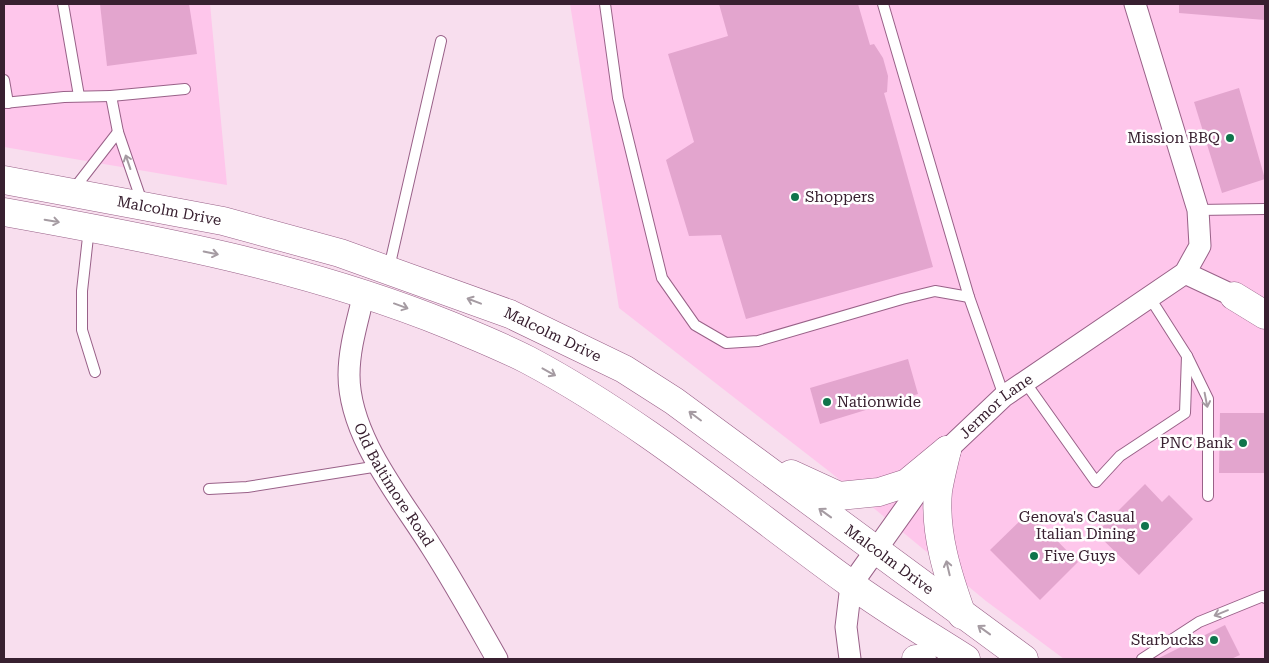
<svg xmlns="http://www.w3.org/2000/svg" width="1269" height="663" font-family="'Roboto Serif',serif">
	<rect width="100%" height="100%" fill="#f8deee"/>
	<!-- built -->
	<g fill="#fec6eb">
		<path d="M4,4h206l17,181 -223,-38z"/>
		<path d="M570,4h695v655h-201l-78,-58 -156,-129 -211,-164z"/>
	</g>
	<!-- building -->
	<g fill="#e3a5ce">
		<path d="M100,4h89l8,50 -90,12z"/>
		<path d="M719,4h139l12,41 4,-1 9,14 5,18 -1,16 -3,1 49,174 -187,52 -25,-84 -32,1 -23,-76 28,-18 -26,-88 60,-18z"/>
		<path d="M1179,4h86v16l-86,-7z"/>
		<path d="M1239,88l26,91 -43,14 -28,-91z"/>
		<path d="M908,359l10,35 -98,30 -10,-36z"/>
		<path d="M1220,413h45v60h-46z"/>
		<path d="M1145,484l17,18 7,-7 24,24 -54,56 -43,-42z"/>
		<path d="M1029,512l49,50 -38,38 -50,-50z"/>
		<path d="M1225,625l15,30 -9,4h-74z"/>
	</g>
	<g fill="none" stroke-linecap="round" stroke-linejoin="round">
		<!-- lane casing -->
		<g stroke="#996188" stroke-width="12">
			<g id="lane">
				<path d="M63,4l16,92"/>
				<path d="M605,4l13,94 44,180 33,47 31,18 32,-2 144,-42 33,-8 34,6"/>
				<path d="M883,4l86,293 35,99"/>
				<path d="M4,80l4,23"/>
				<path d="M4,103l60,-6 47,-1"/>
				<path d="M118,132l-7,-36 74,-7"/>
				<path d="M73,190l45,-58 24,70"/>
				<path d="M1198,210l67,-1"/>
				<path d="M89,228l-7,63v39l13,42"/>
				<path d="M389,268l52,-227"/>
				<path d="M1150,298l37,58 21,43v97"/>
				<path d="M1025,382l71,100 24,-26 65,-43 2,-57"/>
				<path d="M209,489l38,-2 132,-21"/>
				<path d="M1142,659l57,-37 64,-26 2,2"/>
			</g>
		</g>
		<!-- street casing -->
		<g stroke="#996188" stroke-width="23">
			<g id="street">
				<path d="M1185,273l49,23"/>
				<path id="s1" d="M364,293c-6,27 -15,54 -15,82 0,62 52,123 83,173 23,36 44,74 65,111"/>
				<path id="s2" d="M850,659l-4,-32 5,-42 96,-135 57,-54 181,-123 15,-27 -2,-36 -63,-206"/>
			</g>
		</g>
		<!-- primary casing -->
		<g stroke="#996188" stroke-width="29">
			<g id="primary">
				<path id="s3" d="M4,180l219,41 117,32 170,61 114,55 50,32 350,258"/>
				<path d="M4,212c151,27 302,55 445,113 26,11 54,22 79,35 115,61 215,146 320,222 38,28 79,52 118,77"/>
				<path d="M947,450c-3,13 -7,28 -9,41 -4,42 10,85 24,124"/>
				<path d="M791,474l48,22 40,-4 28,-9 40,-33"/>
				<path d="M916,659h6"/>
			</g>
		</g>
		<!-- highway casing -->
		<g stroke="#996188" stroke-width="29">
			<path id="highway" d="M1234,296l31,19"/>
		</g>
		<!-- lane -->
		<use href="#lane" stroke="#fff" stroke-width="10"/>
		<!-- street -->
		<use href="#street" stroke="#fff" stroke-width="21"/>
		<!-- primary -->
		<use href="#primary" stroke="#fff" stroke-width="28"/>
		<!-- highway -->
		<use href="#highway" stroke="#fff" stroke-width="28"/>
	</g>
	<!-- one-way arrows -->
	<defs><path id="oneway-shaft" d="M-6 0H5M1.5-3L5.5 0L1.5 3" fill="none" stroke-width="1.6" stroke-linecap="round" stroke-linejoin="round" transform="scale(1.25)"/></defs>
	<g stroke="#a59ba2">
		<use href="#oneway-shaft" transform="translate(128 162) rotate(-109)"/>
		<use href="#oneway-shaft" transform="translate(52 221) rotate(10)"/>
		<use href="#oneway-shaft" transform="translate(211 253) rotate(12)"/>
		<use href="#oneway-shaft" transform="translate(474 301) rotate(-159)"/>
		<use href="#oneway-shaft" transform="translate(401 306) rotate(20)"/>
		<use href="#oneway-shaft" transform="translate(549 372) rotate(29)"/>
		<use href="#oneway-shaft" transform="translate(1206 400) rotate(79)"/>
		<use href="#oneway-shaft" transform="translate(695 416) rotate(-143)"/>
		<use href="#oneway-shaft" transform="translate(825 513) rotate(-144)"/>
		<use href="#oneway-shaft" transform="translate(948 568) rotate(-103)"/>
		<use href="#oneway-shaft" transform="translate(1221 613) rotate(158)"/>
		<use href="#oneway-shaft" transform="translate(984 630) rotate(-144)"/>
	</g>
	<!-- markers -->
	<g fill="#0f744b" stroke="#fff" stroke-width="2">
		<circle cx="1230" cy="138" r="5"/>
		<circle cx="795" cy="197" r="5"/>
		<circle cx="827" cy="402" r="5"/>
		<circle cx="1243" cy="443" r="5"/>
		<circle cx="1145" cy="526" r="5"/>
		<circle cx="1034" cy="556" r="5"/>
		<circle cx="1214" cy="640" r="5"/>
	</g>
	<g text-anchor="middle" stroke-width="5" stroke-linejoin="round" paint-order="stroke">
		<!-- poi labels -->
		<g font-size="15" fill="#382030" stroke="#fff" text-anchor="end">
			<text x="1220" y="143">Mission BBQ</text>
			<text x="805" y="202" text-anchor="start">Shoppers</text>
			<text x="837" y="407" text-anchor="start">Nationwide</text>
			<text x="1233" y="448">PNC Bank</text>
			<text x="1135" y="522">Genova's Casual<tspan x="1135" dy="17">Italian Dining</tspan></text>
			<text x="1044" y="561" text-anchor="start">Five Guys</text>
			<text x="1204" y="645">Starbucks</text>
		</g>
		<!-- street labels -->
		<g font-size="15" fill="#382030" stroke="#fff">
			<text dy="5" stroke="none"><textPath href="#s3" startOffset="168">Malcolm Drive</textPath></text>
			<text dy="5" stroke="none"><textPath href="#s3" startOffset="572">Malcolm Drive</textPath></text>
			<text dy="5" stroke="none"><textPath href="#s2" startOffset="306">Jermor Lane</textPath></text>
			<text dy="5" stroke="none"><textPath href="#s1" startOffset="204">Old Baltimore Road</textPath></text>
			<text dy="5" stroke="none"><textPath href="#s3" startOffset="978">Malcolm Drive</textPath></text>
		</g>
	</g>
	<!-- border -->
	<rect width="1269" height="663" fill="none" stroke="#382030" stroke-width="10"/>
</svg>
